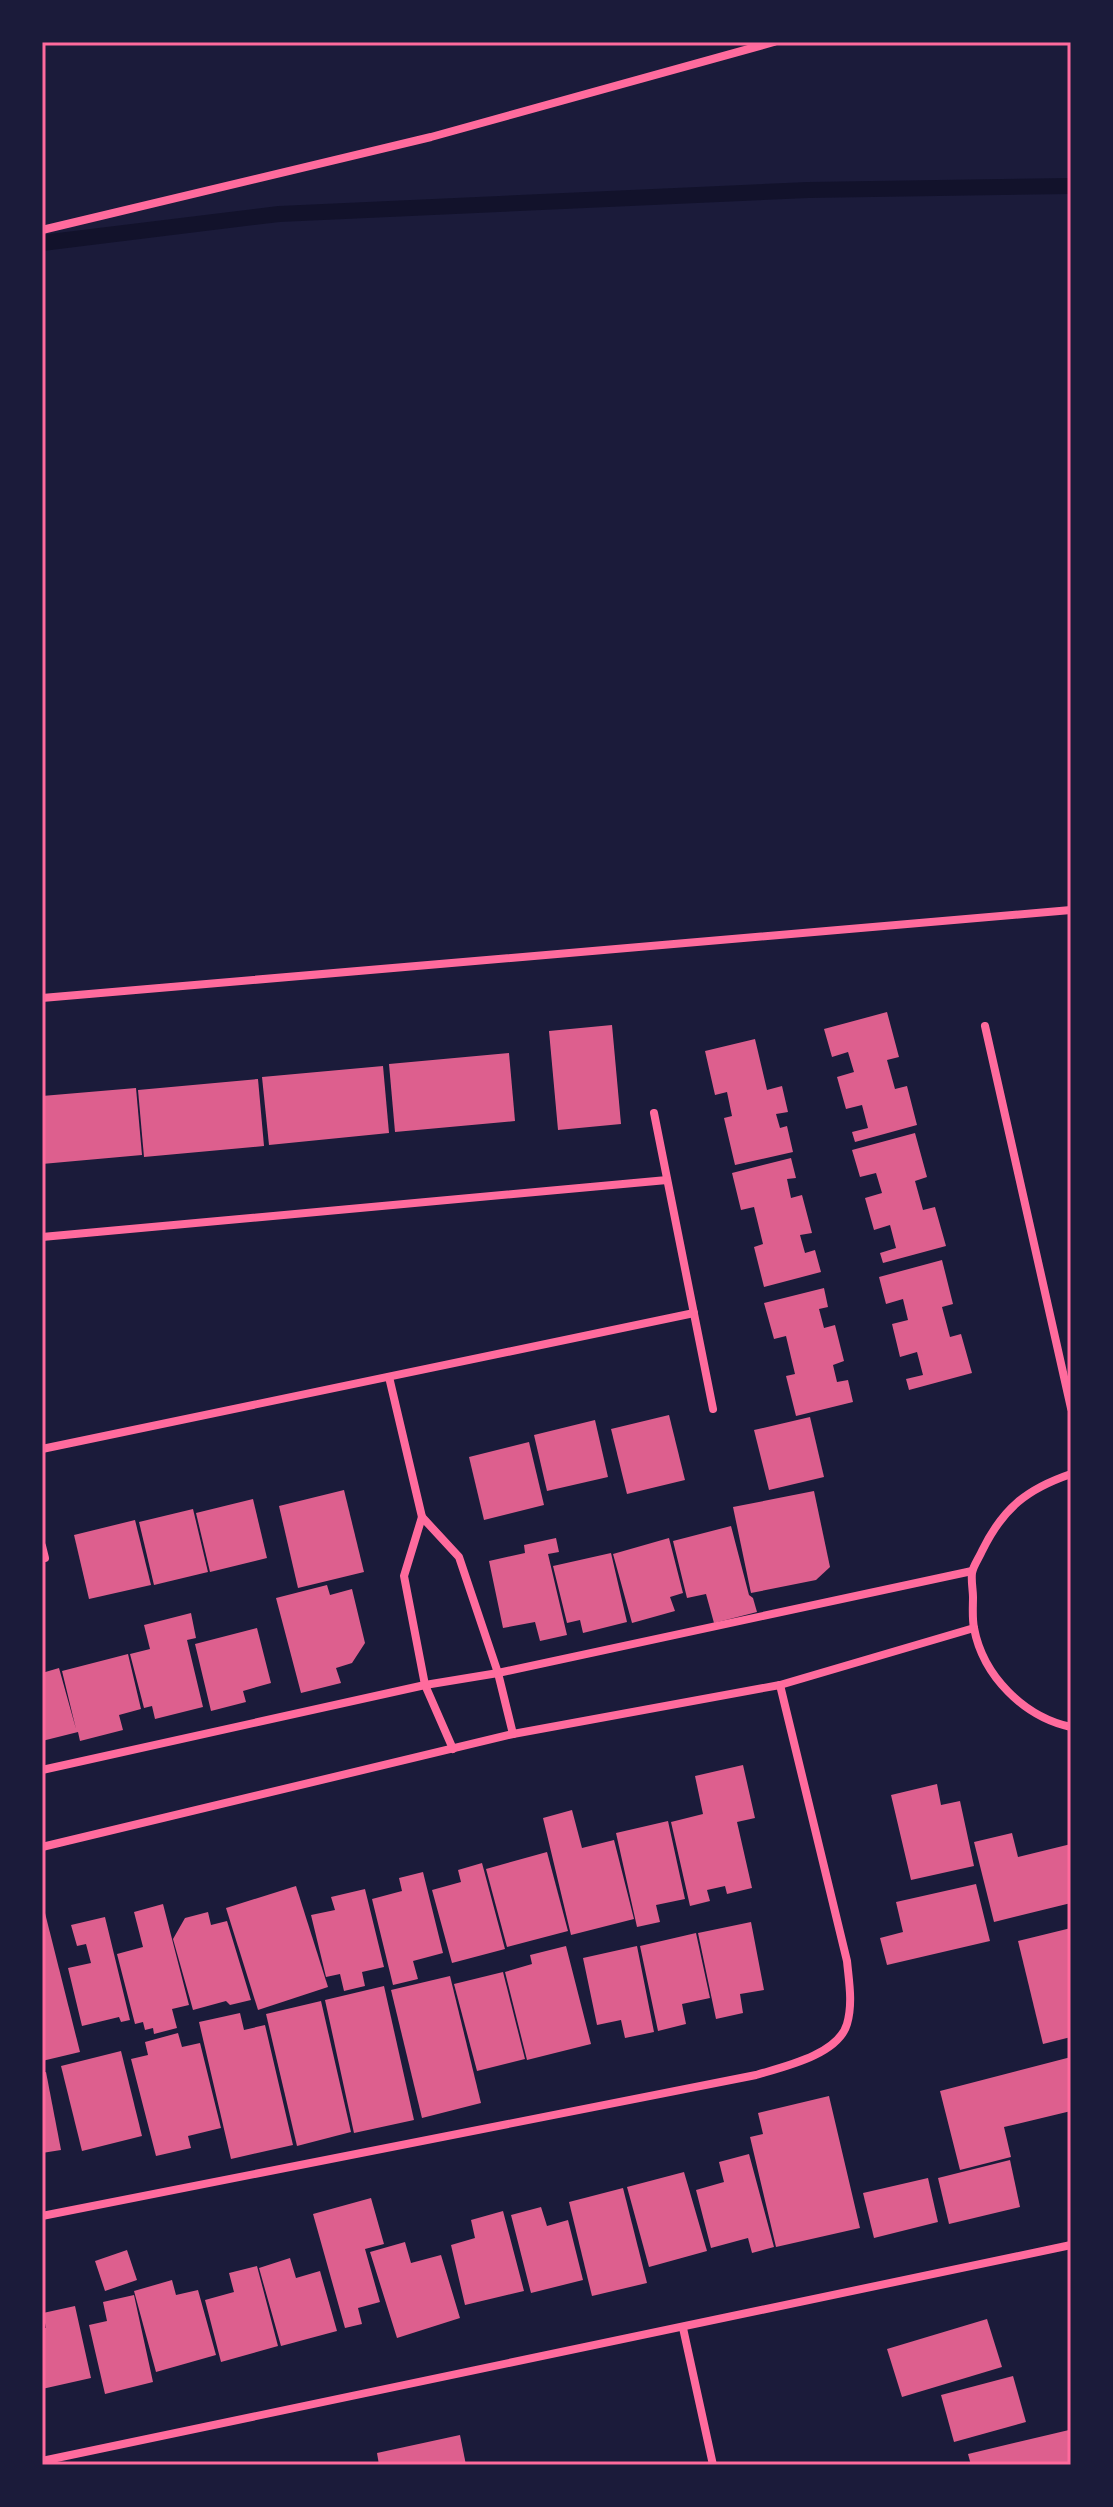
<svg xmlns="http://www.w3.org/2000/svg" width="1113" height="2507" font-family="'PT Sans Narrow',sans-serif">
	<rect width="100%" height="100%" fill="#1b1b3a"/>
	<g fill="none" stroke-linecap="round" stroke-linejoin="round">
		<!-- stream -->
		<path stroke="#12122b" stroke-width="16" d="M42,243l237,-29 529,-24 263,-4"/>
	</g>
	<!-- building -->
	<g fill="#dd5f8e">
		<path d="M887,1012l12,45 -12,3 8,29 12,-3 10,39 -62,17 -3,-10 16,-4 -6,-23 -16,4 -9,-32 17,-5 -6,-20 -16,5 -8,-28z"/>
		<path d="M612,1025l9,99 -63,6 -9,-99z"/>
		<path d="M755,1039l12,51 15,-4 6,26 -12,2 4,14 7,-2 6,26 -58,13 -11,-47 8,-2 -5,-24 -12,3 -10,-44z"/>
		<path d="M509,1053l6,68 -120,11 -6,-68z"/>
		<path d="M383,1066l6,67 -120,12 -7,-68z"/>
		<path d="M258,1079l6,67 -120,11 -6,-67z"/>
		<path d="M136,1088l6,67 -100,9v-68z"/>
		<path d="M915,1133l12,44 -12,4 8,29 12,-3 11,39 -63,17 -3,-10 16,-5 -6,-23 -16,5 -9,-32 17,-5 -6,-20 -16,4 -8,-27z"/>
		<path d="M791,1158l5,20 -9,1 4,19 11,-3 10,38 -12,2 5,18 10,-3 6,22 -57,15 -10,-40 9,-3 -9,-37 -13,3 -9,-37z"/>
		<path d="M942,1260l11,44 -11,3 8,30 11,-3 11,39 -63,17 -3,-11 17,-4 -6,-23 -17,5 -8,-33 16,-4 -5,-21 -17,5 -7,-27z"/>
		<path d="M824,1288l4,19 -9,2 5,19 11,-3 9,36 -11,4 4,17 11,-2 5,22 -57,14 -10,-40 9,-2 -9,-38 -12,3 -10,-36z"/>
		<path d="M669,1415l16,65 -58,14 -16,-65z"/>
		<path d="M810,1417l14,60 -55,13 -15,-60z"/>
		<path d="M595,1420l13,57 -61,14 -13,-56z"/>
		<path d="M529,1442l15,63 -60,15 -15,-63z"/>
		<path d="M344,1490l20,82 -66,16 -19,-82z"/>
		<path d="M814,1491l16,76 -14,13 -65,13 -18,-86z"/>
		<path d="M253,1499l14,59 -57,14 -14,-59z"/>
		<path d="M193,1509l15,63 -54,13 -15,-63z"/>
		<path d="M135,1520l16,65 -62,14 -15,-64z"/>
		<path d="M731,1526l18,69 4,3 4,14 -43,11 -8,-29 -19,4 -14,-57z"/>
		<path d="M556,1538l3,14 -11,2 19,81 -27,6 -5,-19 -32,6 -14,-67 36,-8 -1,-8z"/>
		<path d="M669,1538l14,55 -13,4 5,14 -43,12 -19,-69z"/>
		<path d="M611,1553l16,69 -44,11 -3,-13 -13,3 -14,-57z"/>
		<path d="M327,1585l3,10 22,-6 13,54 -13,20 -16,5 5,15 -40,10 -25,-95z"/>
		<path d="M191,1613l5,25 -9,2 16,67 -48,12 -3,-13 -8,2 -14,-54 20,-5 -6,-24z"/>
		<path d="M257,1628l14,55 -28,8 3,11 -35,9 -16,-67z"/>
		<path d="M128,1654l13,55 -22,6 4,15 -43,11 -2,-9 -36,9v-68l17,-5 17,61 -14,-58z"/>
		<path d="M743,1765l12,53 -18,4 15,66 -25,6 -2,-8 -18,4 3,11 -20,5 -19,-84 32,-8 -8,-38z"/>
		<path d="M937,1784l4,21 19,-4 14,65 -63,14 -20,-85z"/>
		<path d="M572,1810l10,38 32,-8 20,79 -63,16 -28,-117z"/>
		<path d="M668,1821l17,78 -29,6 4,17 -23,5 -21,-94z"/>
		<path d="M1012,1833l6,24 53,-13v59l-77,19 -20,-80z"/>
		<path d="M547,1852l21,79 -61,16 -21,-78z"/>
		<path d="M482,1863l23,86 -53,14 -20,-73 29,-8 -3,-12z"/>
		<path d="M423,1872l20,81 -30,8 5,18 -25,6 -21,-86 30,-8 -3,-13z"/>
		<path d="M976,1884l14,57 -103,24 -7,-27 23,-6 -7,-30z"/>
		<path d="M296,1886l32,101 -70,23 -32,-102z"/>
		<path d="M365,1889l19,78 -22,5 3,14 -21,5 -4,-17 -14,3 -15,-62 24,-5 -4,-13z"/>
		<path d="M163,1904l26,101 -17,4 5,19 -23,6 -1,-6 -8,2 -2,-8 -8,2 -18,-70 26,-7 -9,-35z"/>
		<path d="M208,1912l3,13 16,-4 24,79 -21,5 -4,-4 -33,9 -20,-71 12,-21z"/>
		<path d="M45,1913l35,139 -38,9v-147z"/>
		<path d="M105,1917l25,103 -9,2 -2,-5 -37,9 -14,-58 23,-5 -5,-19 -9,2 -6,-21z"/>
		<path d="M751,1922l13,68 -24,4 3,19 -27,6 -18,-86z"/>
		<path d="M1071,1928v109l-28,7 -25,-103z"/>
		<path d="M696,1933l14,65 -28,6 4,20 -28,7 -18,-85z"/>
		<path d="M566,1946l25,98 -64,16 -22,-88 27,-8 -2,-9z"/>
		<path d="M637,1946l17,86 -29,6 -4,-18 -24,5 -14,-67z"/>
		<path d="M503,1972l22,87 -48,12 -23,-87z"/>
		<path d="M450,1976l31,127 -59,15 -31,-128z"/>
		<path d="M384,1986l30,134 -60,13 -29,-133z"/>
		<path d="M321,2001l30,131 -54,14 -31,-132z"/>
		<path d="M240,2013l4,17 21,-5 28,120 -62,14 -32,-137z"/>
		<path d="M178,2033l4,14 18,-4 21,85 -33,8 3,12 -35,8 -25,-97 17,-4 -3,-13z"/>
		<path d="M121,2051l21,85 -60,15 -21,-85z"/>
		<path d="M1071,2057v54l-67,16 7,30 -51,13 -20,-79z"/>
		<path d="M46,2072l15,78 -19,3v-80z"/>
		<path d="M829,2096l31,132 -84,19 -26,-110 13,-3 -5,-21z"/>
		<path d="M749,2154l25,93 -22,6 -4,-15 -37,10 -15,-58 28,-8 -5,-20z"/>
		<path d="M1010,2160l10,47 -71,17 -11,-46z"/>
		<path d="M684,2172l23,79 -58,16 -22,-80z"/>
		<path d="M928,2178l10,44 -64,16 -11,-45z"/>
		<path d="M623,2188l24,95 -55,13 -23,-94z"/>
		<path d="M371,2198l13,46 -19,5 15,53 -22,6 4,16 -17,4 -32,-114z"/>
		<path d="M541,2207l6,19 21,-6 15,60 -52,13 -20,-78z"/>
		<path d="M503,2211l21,80 -59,14 -14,-60 24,-7 -4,-18z"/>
		<path d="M405,2242l6,21 30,-8 19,63 -63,20 -27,-86z"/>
		<path d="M127,2250l10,30 -32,11 -10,-30z"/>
		<path d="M290,2258l6,20 24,-7 17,60 -56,15 -22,-78z"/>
		<path d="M257,2266l21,80 -57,16 -16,-62 29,-8 -5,-19z"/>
		<path d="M172,2280l4,15 22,-5 18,65 -60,17 -22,-81z"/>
		<path d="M134,2295l19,87 -48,12 -16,-69 18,-4 -4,-19z"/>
		<path d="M75,2306l16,72 -49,11v-61h4l-3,-15z"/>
		<path d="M987,2319l15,48 -100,30 -15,-48z"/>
		<path d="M1013,2376l13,46 -72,20 -13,-47z"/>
		<path d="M1069,2430l2,35h-100l-3,-11z"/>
		<path d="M460,2435l6,30h-87l-2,-12z"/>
	</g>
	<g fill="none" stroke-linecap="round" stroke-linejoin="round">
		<!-- minor -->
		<g stroke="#ff6b9d" stroke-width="8">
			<path d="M42,230l389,-93 343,-95"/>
			<path d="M42,998l1029,-88"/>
			<path d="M985,1026l86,382"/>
			<path d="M654,1113l59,296"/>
			<path d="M42,1237l625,-57"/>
			<path d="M389,1377l33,140 37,40 39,116 15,61"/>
			<path d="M42,1449l652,-136"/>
			<path d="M1071,1474c-44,15 -68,34 -89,77 -3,7 -9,15 -10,22 -1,8 1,17 1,24 0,10 -1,21 1,31 9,48 50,89 97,99"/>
			<path d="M422,1517l-18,59 21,109 28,64"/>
			<path d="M42,1546l3,12"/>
			<path d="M42,1770l383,-85 73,-12 474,-102"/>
			<path d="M42,1847l471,-113 267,-49 194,-57"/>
			<path d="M42,2216l714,-141c27,-8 82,-20 91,-51 6,-21 2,-42 0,-63l-67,-276"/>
			<path d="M683,2328l30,137"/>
			<path d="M42,2461l1029,-216"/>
		</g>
	</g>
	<!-- border -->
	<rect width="1113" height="2507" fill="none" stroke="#1b1b3a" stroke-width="88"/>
	<rect x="44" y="44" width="1025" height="2419" fill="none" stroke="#ff6b9d" stroke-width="3"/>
</svg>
